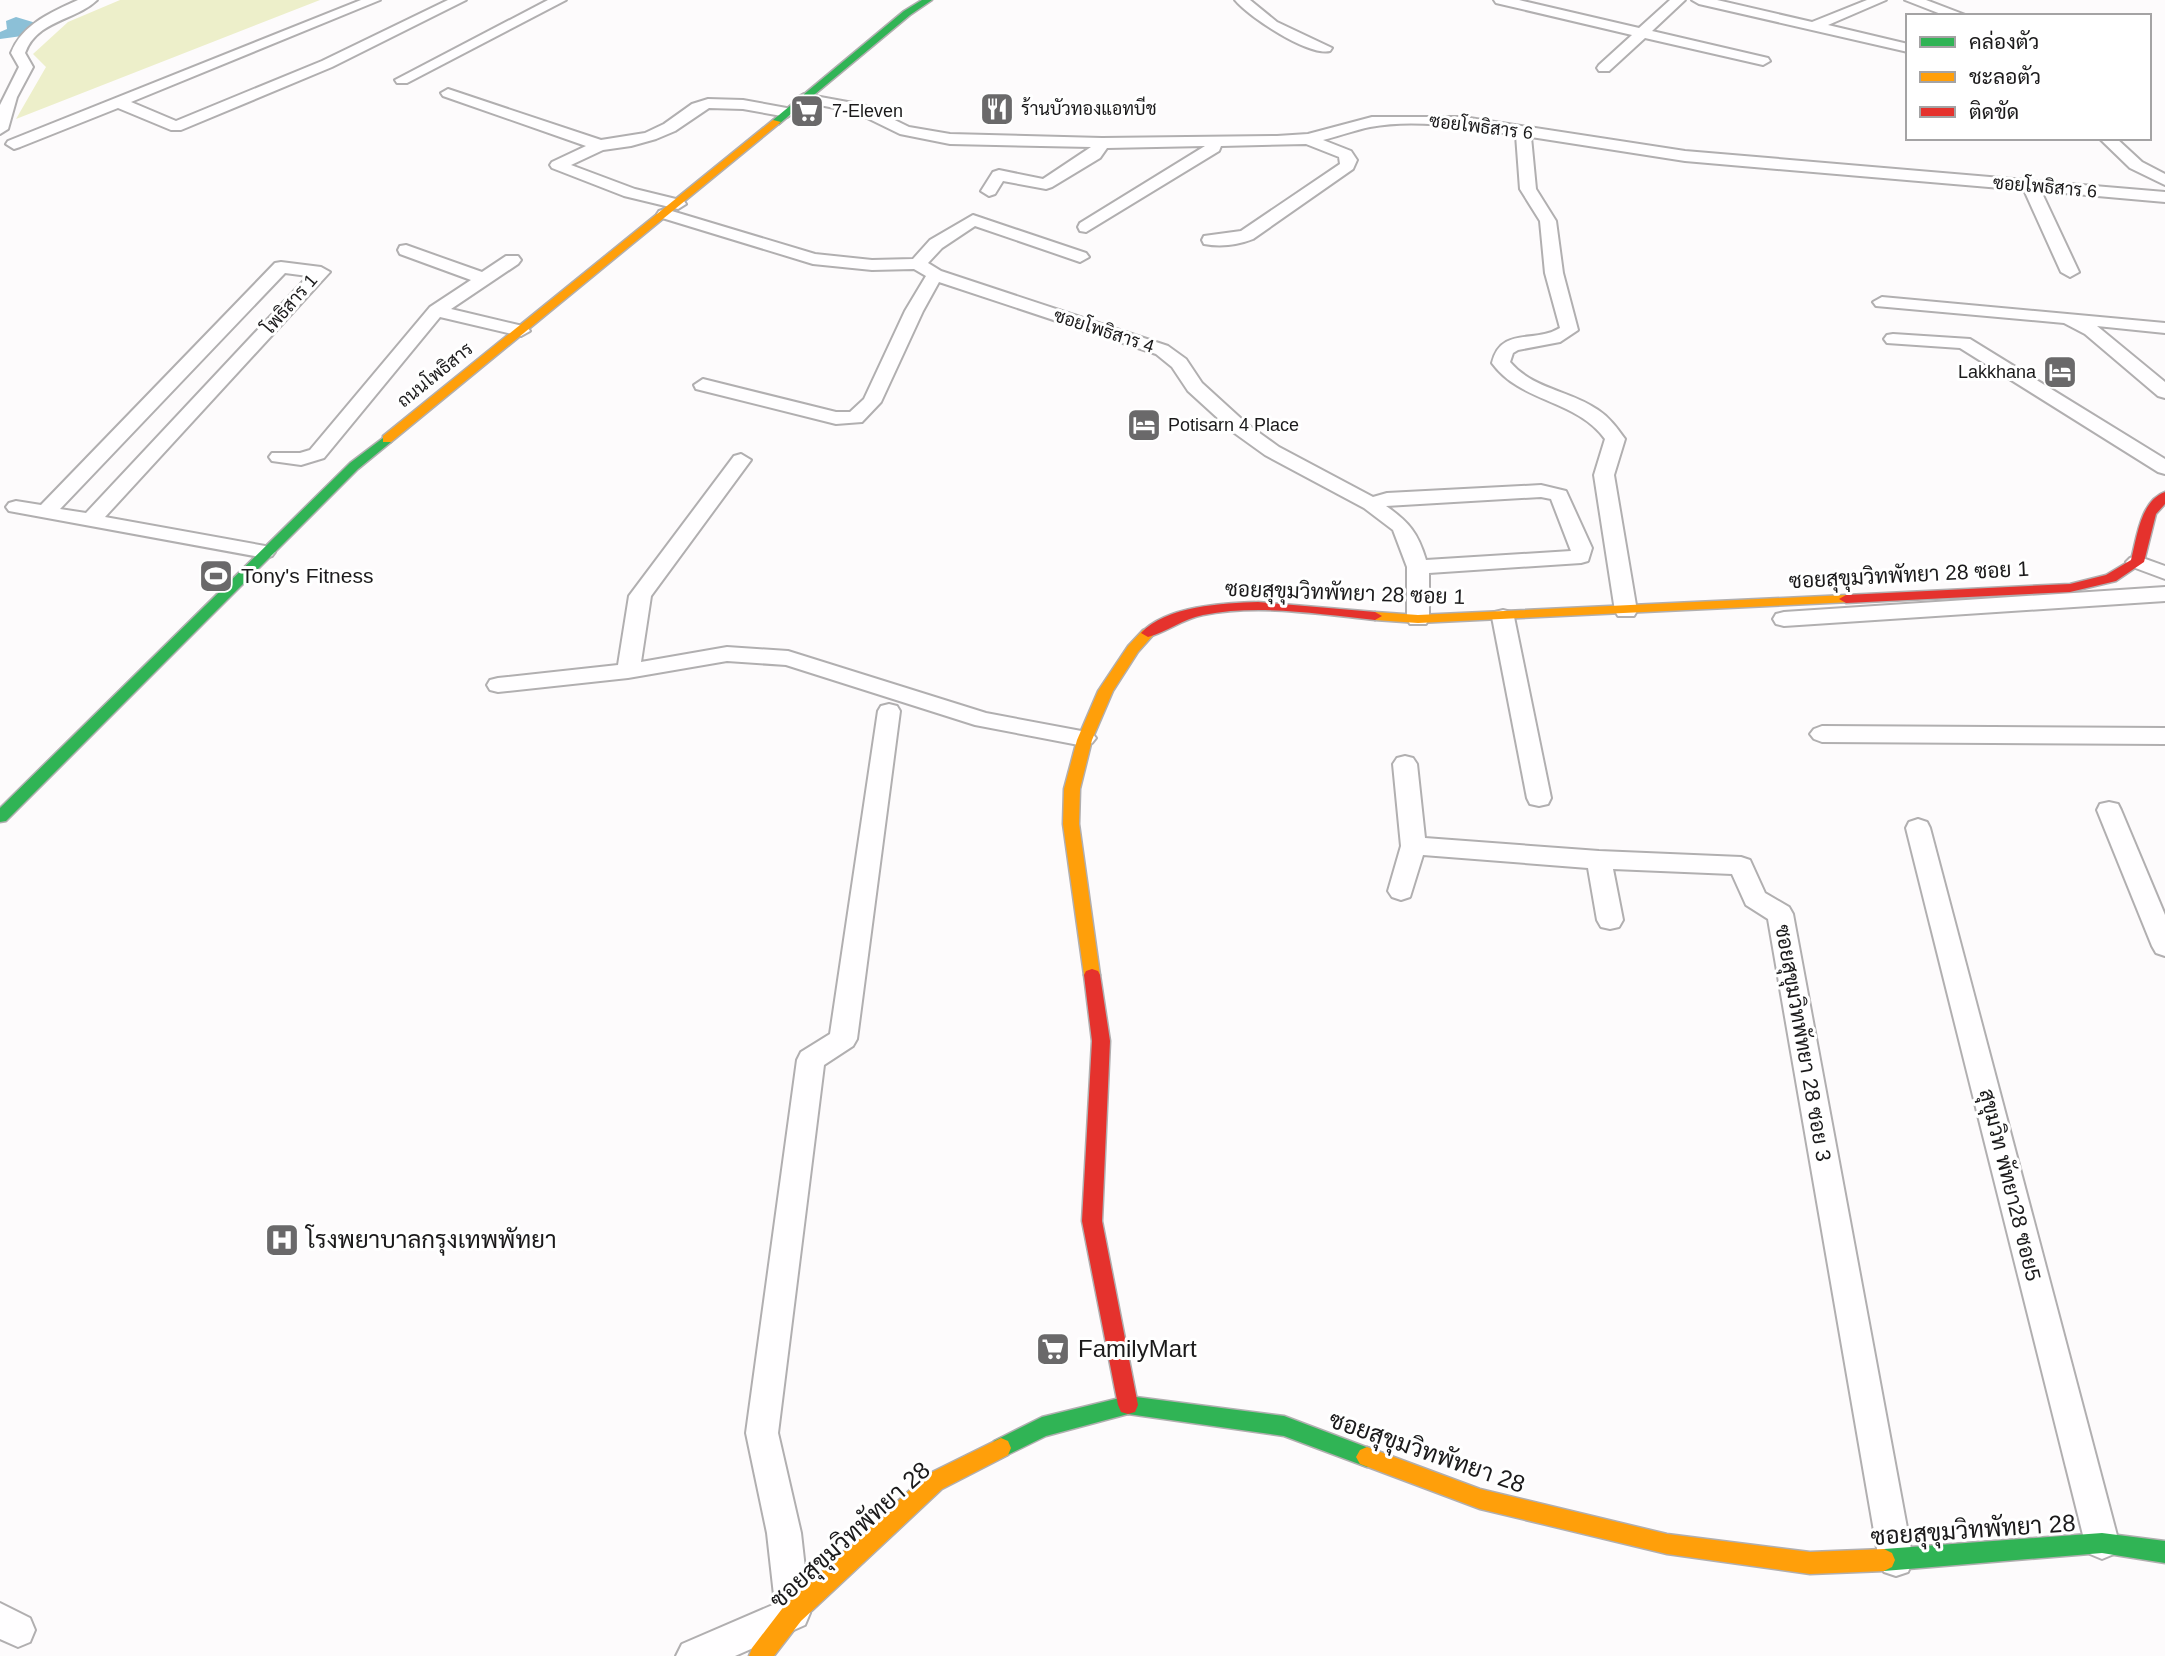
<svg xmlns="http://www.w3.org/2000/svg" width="2165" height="1656" font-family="Helvetica,Sarabun,sans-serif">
	<rect width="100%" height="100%" fill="#fdfbfc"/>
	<!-- green -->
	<path fill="#edefca" d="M120,0h200l-304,119 30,-52 -13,-13 35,-32z"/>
	<!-- water -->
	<path fill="#8cc0d7" d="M16,17l20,6 -14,13 -22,3v-7l7,-3 -1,-8z"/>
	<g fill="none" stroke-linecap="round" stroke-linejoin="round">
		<!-- street casing -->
		<g stroke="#b1afb0" stroke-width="4">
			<g id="street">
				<path d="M78,0h19c-22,21 -60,20 -72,53l8,14 -16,30 -9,32 -8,5v-29l19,-38 -8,-14c11,-29 41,-41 67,-53z"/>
				<path d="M361,0h19l-249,102 45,19 146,-60 126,-61h18l-134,67 -151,63h-10l-53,-22 -98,39 -6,2 -8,-5 2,-3z"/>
				<path d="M548,0h18l-159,83h-10l-2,-3z"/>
				<path d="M1235,0h15l27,22 55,26 -2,3c-22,5 -81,-34 -95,-51z"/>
				<path d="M1494,0h25l120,28 31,-28h15l-33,31 116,27 2,3 -7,4 -118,-27 -36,33h-10l-2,-3 2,-3 33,-30 -136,-32z"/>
				<path d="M1692,0h25l95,22 55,-22h19l-58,25 80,19v8l-209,-48z"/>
				<path d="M1905,0h21l42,16h-22z"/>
				<path d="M448,89l153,51 44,-7 19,-9 28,-20 16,-5 35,1 49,9 3,3 -8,5 -44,-8 -34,-1 -34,23 -19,8 -25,7 -28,4 -32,15 64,24 49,12 2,3 -8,5 -54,-13 -72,-28 -2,-3 2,-3 34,-16 -143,-50 -2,-3z"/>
				<path d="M804,94l60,11 45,22 41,7 152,4 175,-2 31,-2 64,-17h91l222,34 480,41v10l-124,-11 38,81 -9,5 -9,-5 -37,-82 -339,-29 -154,-24 5,52 20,32 7,52 15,57 -18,12 -42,8 -5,3 -3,9c24,28 60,28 88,48 12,8 19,18 27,29l-11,36 23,136 -3,5h-16l-3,-5 -21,-136 11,-36c-29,-40 -84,-36 -113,-76 9,-37 42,-19 68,-35l-15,-55 -5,-52 -20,-32 -4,-54c-47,-7 -99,-17 -146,-8 -15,3 -31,9 -47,13l28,11 6,9 -4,9 -100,70c-15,6 -33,8 -49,5l-2,-4 2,-4 37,-5 99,-67 -1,-7 -33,-13 -85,2 -2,5 -133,81 -6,-1 -2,-4 2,-4 125,-77 -98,2 -7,10 -48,29 -6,2 -43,-8 -8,13 -6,2 -8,-5 12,-19 6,-2 44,9 48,-32 -141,-3 -50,-10 -45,-22 -56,-11 -2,-3z"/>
				<path d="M2099,138h17l26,24 23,12v11l-35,-17z"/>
				<path d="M665,209l150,45 57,6 41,-1 17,-19 43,-25 113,38 3,4 -9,5 -105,-36 -33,22 -14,15 13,8 227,75 18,13 16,24 45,41 32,23 94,50 14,-4 154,-8 25,6 26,57 -4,13 -7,2 -152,10v46l-3,5h-16l-3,-5v-52l-14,-37 -29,-22 -99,-53 -32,-23 -45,-41 -16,-24 -16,-13 -217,-72 -16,29 -42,91 -19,20 -26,2 -140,-35 -2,-4 9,-6 133,33h14l14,-13 41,-88 21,-35 -12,-7 -42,1 -59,-6 -154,-47 -2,-3 2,-3zM1541,497l10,2 20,52 -145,9c-8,-27 -17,-38 -40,-54z"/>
				<path d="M406,245l76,27 24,-16h12l3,4 -3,4 -67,45 76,18 3,4 -9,5 -81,-19 -116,141 -23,7 -29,-4 -3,-4 3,-4h28l10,-3 120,-143 41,-27 -71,-26 -2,-4 2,-4z"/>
				<path d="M281,262l40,5 9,5 -225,245 160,29 7,2 3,4 -3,4 -7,2 -256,-47 -3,-4 3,-4 7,-2 25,4 234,-242zM285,273l23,3 -222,237 -26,-4z"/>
				<path d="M1882,297l283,26v10l-68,-7 68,56v16l-7,-2 -73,-62 -21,-11 -188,-17 -3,-4z"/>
				<path d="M1893,334l77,5 195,120v15l-7,-2 -198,-124 -73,-5 -3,-4 3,-4z"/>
				<path d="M741,454l10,6 -100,136 -10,66 86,-15 61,4 198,62 106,20 4,5 -4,5 -8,3 -109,-21 -189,-60 -59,-4 -99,17 -130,14 -8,-2 -3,-5 3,-5 8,-2 120,-13 11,-69 105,-140z"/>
				<path d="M2137,556l28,10v13l-35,-13 -4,-4 4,-4z"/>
				<path d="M2165,587v14l-381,25 -8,-2 -3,-5 3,-5 8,-2z"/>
				<path d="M1503,610l8,2 3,5 37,181 -3,6 -9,2 -9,-2 -3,-6 -35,-181 3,-5z"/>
				<path d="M889,704l8,2 3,5 -43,328 -4,7 -29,19 -46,368 23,100 9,80 -5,12 -70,31h-59l6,-12 93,-40 -8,-71 -21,-100 51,-373 4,-8 29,-18 48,-323 3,-5z"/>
				<path d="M1822,726l343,2v16l-343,-2 -8,-3 -4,-5 4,-5z"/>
				<path d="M1405,756l8,2 4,6 8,74 174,13 142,6 9,3 15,33 24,14 4,7 120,646 -5,12 -12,4 -12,-4 -5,-12 -111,-641 -22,-14 -14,-31 -119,-5 10,51 -4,7 -9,2 -9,-2 -4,-7 -9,-52 -165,-13 -13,42 -9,3 -9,-3 -4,-6 13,-45 -8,-82 4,-6z"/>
				<path d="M2109,802l9,2 3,6 44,105v41l-9,-3 -4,-7 -55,-136 3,-6z"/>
				<path d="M1918,819l9,3 3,6 189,715 -5,11 -12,5 -12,-5 -5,-11 -179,-715 3,-6z"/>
				<path d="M0,1603l30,15 5,12 -5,12 -12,5 -18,-8z"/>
			</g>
		</g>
		<!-- fast casing -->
		<g stroke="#b1afb0" stroke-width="3">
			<g id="fast">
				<path d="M922,0h10l-22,15 -131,109h-6v-4l131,-109z"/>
				<path d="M387,435l4,1v6l-33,27 -352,352 -6,1v-14l350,-345z"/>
				<path d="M1128,1396l156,20 90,34 4,7 -4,7 -7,3 -83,-31 -156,-22 -82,22 -45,22 -7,-3 -3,-7 3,-7 48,-24z"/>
				<path d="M2102,1533l63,8v22l-63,-10 -218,18 -8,-4 -3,-7 3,-7 8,-4z"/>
			</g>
		</g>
		<!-- slow casing -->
		<g stroke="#b1afb0" stroke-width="3">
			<g id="slow">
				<path d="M773,120l8,2 -390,320h-8v-6z"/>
				<path d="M1846,595l5,1 2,3 -2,3 -433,21 -43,-3 -7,-4 7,-4 43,3z"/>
				<path d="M1148,629l7,4 -17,19 -25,39 -21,49 -12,49 -1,35 21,151 -2,4h-12l-2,-4 -21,-151 1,-35 13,-49 21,-49 30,-45 15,-16z"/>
				<path d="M1001,1438l7,3 3,7 -3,7 -66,34 -141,132 -27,35h-25l3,-8 33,-43 141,-130z"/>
				<path d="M1367,1447l113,42 187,45 143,18 74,-3 8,4 3,7 -3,7 -8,4 -74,3 -143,-20 -187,-45 -120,-45 -4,-7 4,-7z"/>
			</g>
		</g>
		<!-- jam casing -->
		<g stroke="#b1afb0" stroke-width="3">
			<g id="jam">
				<path d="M2165,492v12l-9,10 -12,48 -28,19 -46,11 -224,11 -7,-4 7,-4 224,-11 36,-9 25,-15c6,-22 9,-59 34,-68z"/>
				<path d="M1258,602l117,10 7,4 -7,4c-57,-6 -116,-16 -172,-5 -21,4 -36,17 -55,22l-7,-4c25,-27 82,-30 117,-31z"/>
				<path d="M1092,969l6,2 2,4 10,66 -8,180 36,184 -3,7 -7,2 -7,-2 -3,-7 -36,-184 10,-180 -8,-66 2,-4z"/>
			</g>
		</g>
		<!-- street -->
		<use href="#street" fill="#fffeff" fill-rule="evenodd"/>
		<!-- fast -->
		<use href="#fast" fill="#30b455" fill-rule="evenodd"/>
		<!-- slow -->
		<use href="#slow" fill="#ff9f0a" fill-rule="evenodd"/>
		<!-- jam -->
		<use href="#jam" fill="#e5322d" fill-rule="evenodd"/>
	</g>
	<!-- icons -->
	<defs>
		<g id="restaurant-square" transform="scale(1.75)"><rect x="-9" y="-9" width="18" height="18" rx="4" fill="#6a696a" stroke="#fff"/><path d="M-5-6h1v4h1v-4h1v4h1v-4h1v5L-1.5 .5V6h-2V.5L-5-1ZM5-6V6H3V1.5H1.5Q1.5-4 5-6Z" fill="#fff"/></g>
		<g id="supermarket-square" transform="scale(1.75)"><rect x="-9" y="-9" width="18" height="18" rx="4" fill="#6a696a" stroke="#fff"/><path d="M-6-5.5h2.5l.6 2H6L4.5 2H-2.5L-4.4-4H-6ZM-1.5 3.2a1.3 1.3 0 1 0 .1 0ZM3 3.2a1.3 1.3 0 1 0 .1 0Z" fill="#fff"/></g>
		<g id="hotel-square" transform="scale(1.75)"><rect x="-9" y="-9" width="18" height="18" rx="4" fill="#6a696a" stroke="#fff"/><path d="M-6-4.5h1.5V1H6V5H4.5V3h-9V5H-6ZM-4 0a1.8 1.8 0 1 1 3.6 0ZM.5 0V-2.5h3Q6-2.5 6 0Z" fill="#fff"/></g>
		<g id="stadium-square" transform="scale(1.75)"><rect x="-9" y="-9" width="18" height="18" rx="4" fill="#6a696a" stroke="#fff"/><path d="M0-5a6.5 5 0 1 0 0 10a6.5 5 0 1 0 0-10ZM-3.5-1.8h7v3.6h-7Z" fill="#fff"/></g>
		<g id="hospital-square" transform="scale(1.75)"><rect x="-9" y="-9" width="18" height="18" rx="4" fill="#6a696a" stroke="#fff"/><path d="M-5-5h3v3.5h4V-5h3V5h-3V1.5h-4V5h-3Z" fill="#fff"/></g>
	</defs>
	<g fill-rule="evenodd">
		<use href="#restaurant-square" x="997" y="109"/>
		<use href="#supermarket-square" x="807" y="111"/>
		<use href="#hotel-square" x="2060" y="372"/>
		<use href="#hotel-square" x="1144" y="425"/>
		<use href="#stadium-square" x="216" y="576"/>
		<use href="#hospital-square" x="282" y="1240"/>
		<use href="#supermarket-square" x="1053" y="1349"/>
	</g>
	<g text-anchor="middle" stroke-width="6" stroke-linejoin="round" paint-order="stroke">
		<!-- far-poi labels -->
		<g font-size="18" fill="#1b1a1b" stroke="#fff" text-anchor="start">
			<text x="1021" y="115">ร้านบัวทองแอทบีช</text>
			<text x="832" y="117">7-Eleven</text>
			<text x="2036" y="378" text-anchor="end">Lakkhana</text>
			<text x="1168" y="431">Potisarn 4 Place</text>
		</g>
		<!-- far-street labels -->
		<g font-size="18" fill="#1b1a1b" stroke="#fff">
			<text transform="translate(1481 127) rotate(7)" y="6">ซอยโพธิสาร 6</text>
			<text transform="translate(2045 187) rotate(5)" y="6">ซอยโพธิสาร 6</text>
			<text transform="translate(290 304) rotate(-49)" y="6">โพธิสาร 1</text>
			<text transform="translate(1104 331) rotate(18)" y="6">ซอยโพธิสาร 4</text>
			<text transform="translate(435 375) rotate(-39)" y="6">ถนนโพธิสาร</text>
		</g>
		<!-- street labels -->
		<g font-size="21" fill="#1b1a1b" stroke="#fff">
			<text transform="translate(1909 575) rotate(-3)" y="7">ซอยสุขุมวิทพัทยา 28 ซอย 1</text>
			<text transform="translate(1345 593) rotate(2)" y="7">ซอยสุขุมวิทพัทยา 28 ซอย 1</text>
			<text transform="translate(1803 1043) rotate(80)" y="7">ซอยสุขุมวิทพัทยา 28 ซอย 3</text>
			<text transform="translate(2010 1185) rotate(76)" y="7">สุขุมวิท พัทยา28 ซอย5</text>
		</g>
		<!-- poi labels -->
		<g font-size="21" fill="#1b1a1b" stroke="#fff" text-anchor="start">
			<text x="241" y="583">Tony's Fitness</text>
		</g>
		<!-- near-poi labels -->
		<g font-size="24" fill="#1b1a1b" stroke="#fff" text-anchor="start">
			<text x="306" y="1248">โรงพยาบาลกรุงเทพพัทยา</text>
			<text x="1078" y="1357">FamilyMart</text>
		</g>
		<!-- near-street labels -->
		<g font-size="24" fill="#1b1a1b" stroke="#fff">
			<text transform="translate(1427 1452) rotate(19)" y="8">ซอยสุขุมวิทพัทยา 28</text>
			<text transform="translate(1973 1530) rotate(-4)" y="8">ซอยสุขุมวิทพัทยา 28</text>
			<text transform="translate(850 1535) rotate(-42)" y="8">ซอยสุขุมวิทพัทยา 28</text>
		</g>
	</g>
	<!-- legend -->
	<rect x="1906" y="14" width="245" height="126" fill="#ffffff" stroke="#a4a3a4" stroke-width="2"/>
	<rect x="1920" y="37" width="35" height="10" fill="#30b455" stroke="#a4a3a4" stroke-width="2"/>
	<text x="1969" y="49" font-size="21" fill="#1b1a1b">คล่องตัว</text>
	<rect x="1920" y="72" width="35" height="10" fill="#ff9f0a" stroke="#a4a3a4" stroke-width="2"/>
	<text x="1969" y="84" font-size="21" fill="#1b1a1b">ชะลอตัว</text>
	<rect x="1920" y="107" width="35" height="10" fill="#e5322d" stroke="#a4a3a4" stroke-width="2"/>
	<text x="1969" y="119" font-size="21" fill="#1b1a1b">ติดขัด</text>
</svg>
